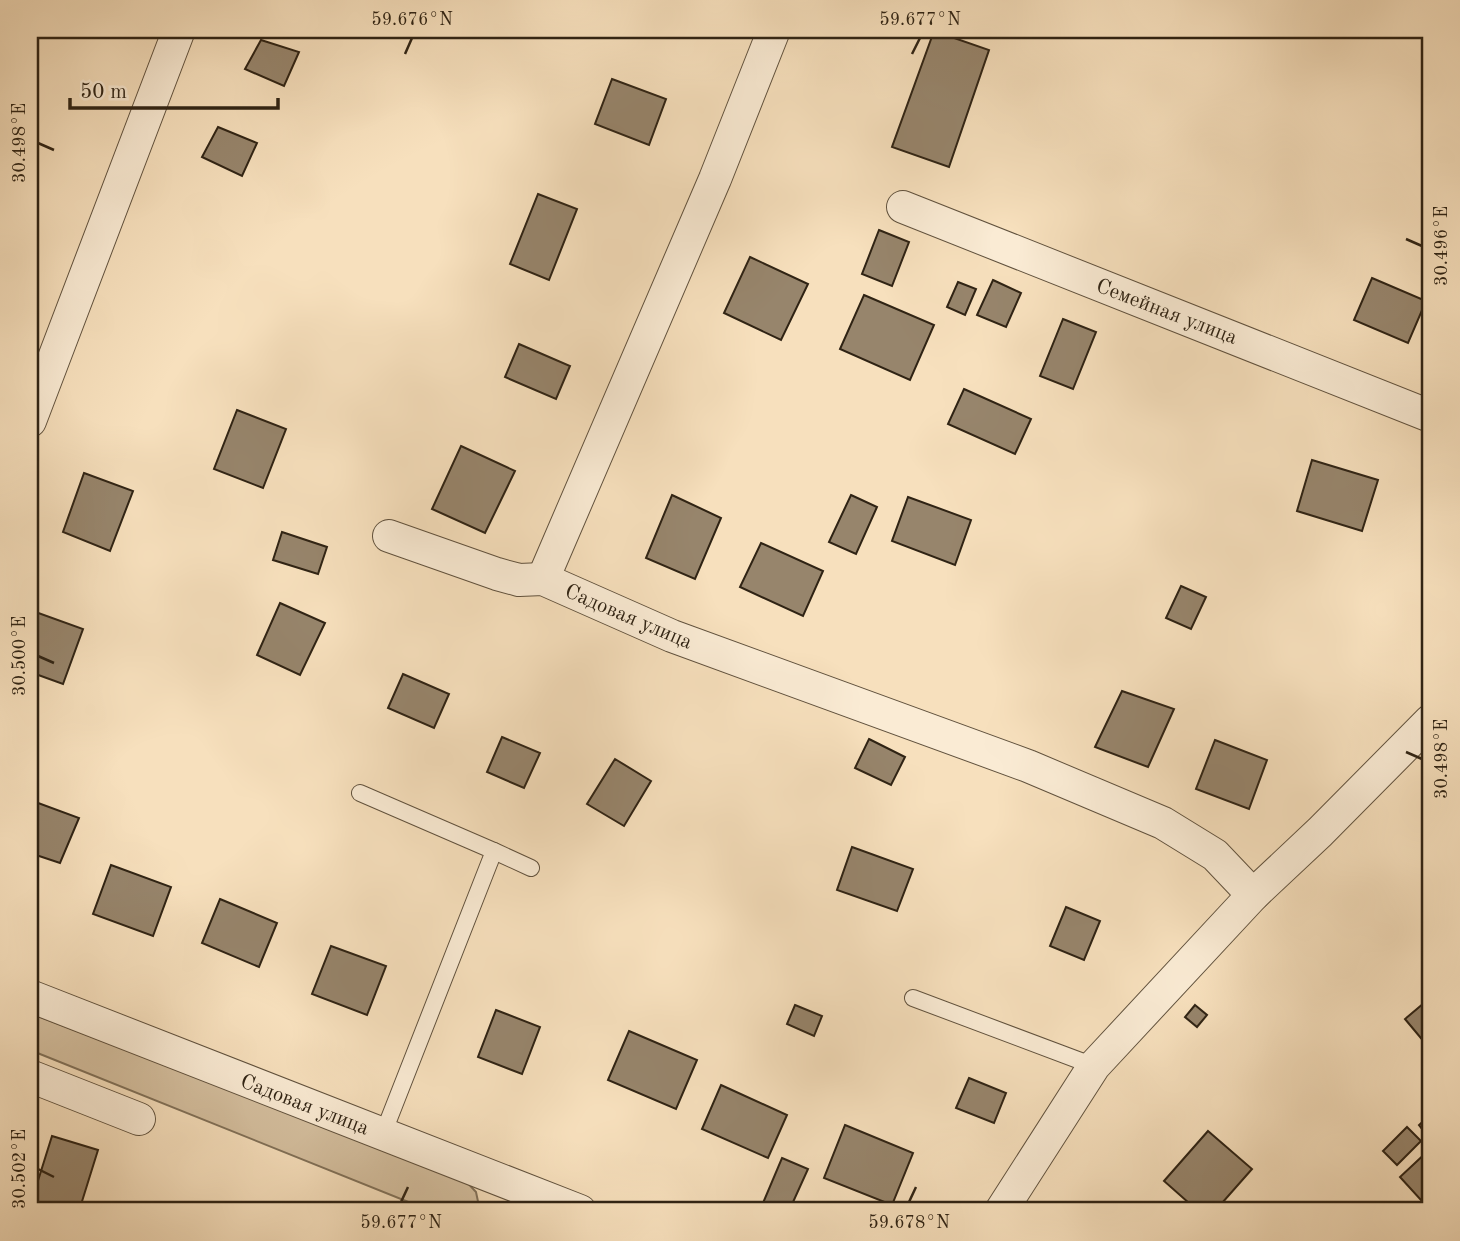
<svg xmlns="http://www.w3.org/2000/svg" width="1460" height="1241" font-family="'Old Standard TT',serif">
	<rect width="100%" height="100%" fill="#f7e0bd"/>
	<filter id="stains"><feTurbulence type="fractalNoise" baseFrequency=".00286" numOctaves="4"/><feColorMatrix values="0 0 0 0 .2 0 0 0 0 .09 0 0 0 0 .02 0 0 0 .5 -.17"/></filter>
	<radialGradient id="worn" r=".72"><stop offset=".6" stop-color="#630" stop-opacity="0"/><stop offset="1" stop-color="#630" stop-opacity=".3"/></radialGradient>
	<!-- green -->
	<path fill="#d5c0a0" stroke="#82725a" stroke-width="2" d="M30,1013l434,166 12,13 4,19h-117l43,-10 -376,-151z"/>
	<!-- building -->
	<g fill="#97856c" stroke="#2f2314" stroke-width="2">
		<path d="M934,31l55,19 -40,117 -57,-20z"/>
		<path d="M261,40l38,12 -15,34 -39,-17z"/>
		<path d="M612,79l54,20 -17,46 -54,-21z"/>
		<path d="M218,127l39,16 -15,33 -40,-19z"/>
		<path d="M538,194l39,15 -28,71 -39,-16z"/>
		<path d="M879,230l30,12 -17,44 -30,-12z"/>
		<path d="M750,257l58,27 -27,56 -57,-27z"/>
		<path d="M1372,278l54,23 -18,42 -54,-23z"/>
		<path d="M993,280l28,13 -15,34 -29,-12z"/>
		<path d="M958,282l18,7 -11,26 -18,-8z"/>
		<path d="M864,295l70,30 -24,55 -70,-31z"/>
		<path d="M1063,319l33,13 -23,57 -33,-13z"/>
		<path d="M519,344l51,22 -14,33 -51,-22z"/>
		<path d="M964,389l67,30 -16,35 -67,-30z"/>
		<path d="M237,410l49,19 -23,59 -49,-19z"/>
		<path d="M461,446l54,25 -30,62 -53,-24z"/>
		<path d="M1312,460l66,20 -16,51 -65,-20z"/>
		<path d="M84,473l49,18 -23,60 -47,-19z"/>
		<path d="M672,495l49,23 -26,61 -49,-21z"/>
		<path d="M851,495l26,12 -21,47 -27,-12z"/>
		<path d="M908,497l63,23 -16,45 -63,-24z"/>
		<path d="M282,532l45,15 -9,27 -45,-14z"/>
		<path d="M761,543l62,28 -20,45 -63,-29z"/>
		<path d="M1181,586l25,11 -15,32 -25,-11z"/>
		<path d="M280,603l45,20 -25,52 -43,-20z"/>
		<path d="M30,610l53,19 -20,55 -33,-12z"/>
		<path d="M403,674l46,20 -15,34 -46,-20z"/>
		<path d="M1122,691l52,18 -26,58 -53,-20z"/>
		<path d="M502,737l38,16 -16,35 -37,-16z"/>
		<path d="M869,739l36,18 -14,28 -36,-17z"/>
		<path d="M1215,740l52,20 -18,49 -53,-20z"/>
		<path d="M615,759l36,22 -27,45 -37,-22z"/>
		<path d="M30,800l49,18 -19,45 -30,-10z"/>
		<path d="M852,847l61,22 -16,42 -60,-21z"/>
		<path d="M111,865l60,22 -18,49 -60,-22z"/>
		<path d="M220,899l57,24 -18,44 -57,-24z"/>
		<path d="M1066,907l34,14 -16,39 -34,-14z"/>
		<path d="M331,946l55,20 -19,49 -55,-21z"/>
		<path d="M1430,998v51l-25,-30z"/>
		<path d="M795,1005l27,11 -8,20 -27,-12z"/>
		<path d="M1195,1005l12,10 -10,12 -12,-10z"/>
		<path d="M496,1010l44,17 -18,47 -44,-17z"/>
		<path d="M629,1031l68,29 -21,49 -68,-29z"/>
		<path d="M969,1078l37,15 -12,30 -38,-15z"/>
		<path d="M721,1085l66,30 -19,43 -66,-29z"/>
		<path d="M1430,1115v24l-11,-14z"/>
		<path d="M845,1125l68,28 -21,52 -68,-27z"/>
		<path d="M1407,1127l14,14 -24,24 -14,-14z"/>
		<path d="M1208,1131l44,38 -37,42h-17l-34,-30z"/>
		<path d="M52,1136l46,14 -19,61h-21l-27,-8z"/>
		<path d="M1429,1150l1,1v59l-30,-33z"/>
		<path d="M782,1158l26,11 -19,42h-6l-20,-8z"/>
	</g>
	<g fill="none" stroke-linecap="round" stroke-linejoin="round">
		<!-- service casing -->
		<g stroke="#61523e" stroke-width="18">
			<g id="service">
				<path d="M360,793l134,58 -111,283"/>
				<path d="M494,851l37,17"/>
				<path d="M913,998l181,68"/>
			</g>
		</g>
		<!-- minor casing -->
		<g stroke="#61523e" stroke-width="34">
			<g id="minor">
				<path d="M903,207l527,209"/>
				<path d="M30,421l149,-391"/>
				<path d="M389,536l108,38 22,6 24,-1 129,57 356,130 135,57 52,32 38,40"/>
				<path d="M543,579l172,-400 59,-149"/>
				<path d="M30,996l550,215"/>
				<path d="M30,1076l109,43"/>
				<path d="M1001,1211l93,-145 159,-171 67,-63 110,-111"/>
			</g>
		</g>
		<!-- service -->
		<use href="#service" stroke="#faebd4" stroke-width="16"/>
		<!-- minor -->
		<use href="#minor" stroke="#faebd4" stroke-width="32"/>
	</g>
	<!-- ticks -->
	<path fill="none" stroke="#2f2314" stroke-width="2.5" d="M405,54l7,-16M912,54l8,-16M38,143l16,7M1406,239l16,7M38,656l16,7M1406,752l16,7M38,1169l16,8M401,1202l7,-15M909,1202l7,-15"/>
	<g text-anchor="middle" stroke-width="6" stroke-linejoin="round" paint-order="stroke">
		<!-- street labels -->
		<g font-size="21" fill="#2f2314" stroke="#faebd4">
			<text transform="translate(1167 311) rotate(21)" y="7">Семейная улица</text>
			<text transform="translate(629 616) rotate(23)" y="7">Садовая улица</text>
			<text transform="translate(305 1104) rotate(21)" y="7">Садовая улица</text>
		</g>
	</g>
	<!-- margin -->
	<rect width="1460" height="1241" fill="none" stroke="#f7e0bd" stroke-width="77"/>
	<!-- scale -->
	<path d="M70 98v10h208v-10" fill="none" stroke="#2f2314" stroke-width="3.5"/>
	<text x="80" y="98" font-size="21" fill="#2f2314" stroke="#faebd4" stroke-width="5" paint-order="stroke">50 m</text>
	<rect x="38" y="38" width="1384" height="1164" fill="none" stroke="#2f2314" stroke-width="2.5"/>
	<g font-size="18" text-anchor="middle" fill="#2f2314">
		<text x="412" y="25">59.676°N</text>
		<text x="920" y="25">59.677°N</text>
		<text transform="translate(19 143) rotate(-90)" y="6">30.498°E</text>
		<text transform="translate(1441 246) rotate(-90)" y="6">30.496°E</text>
		<text transform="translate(19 656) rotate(-90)" y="6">30.500°E</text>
		<text transform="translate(1441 759) rotate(-90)" y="6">30.498°E</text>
		<text transform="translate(19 1169) rotate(-90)" y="6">30.502°E</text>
		<text x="401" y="1228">59.677°N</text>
		<text x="909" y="1228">59.678°N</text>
	</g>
	<rect width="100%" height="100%" filter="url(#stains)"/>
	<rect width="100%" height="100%" fill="url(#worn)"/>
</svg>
